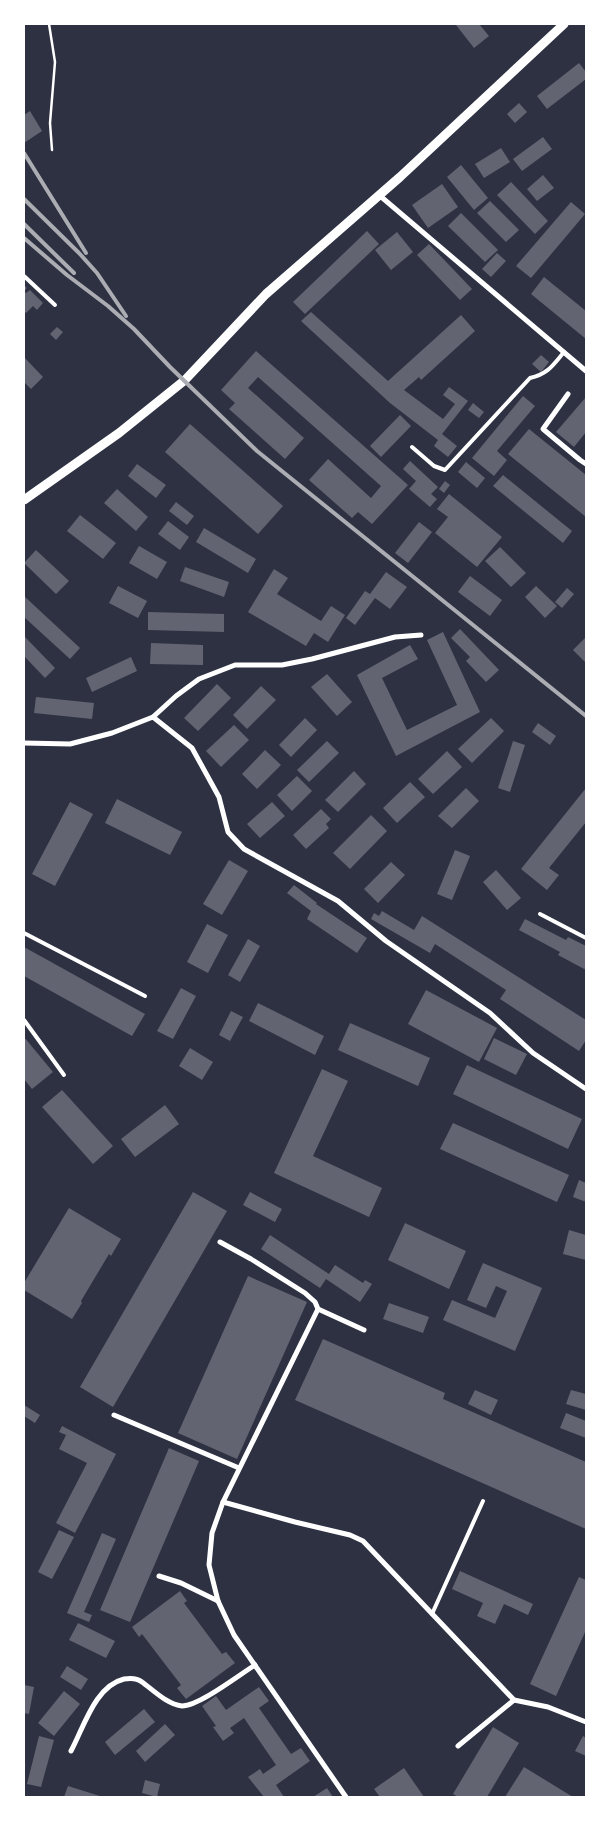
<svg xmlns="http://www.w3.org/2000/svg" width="610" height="1821" font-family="Rubik,sans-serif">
	<rect width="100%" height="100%" fill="#2d3142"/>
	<!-- building -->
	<g fill="#626471">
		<path d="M458,24h21l10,12 -15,12 -18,-23z"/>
		<path d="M579,63l7,9v7l-39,30 -10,-13z"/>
		<path d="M519,103l8,9 -12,11 -8,-9z"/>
		<path d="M30,111l12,20 -18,12v-28z"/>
		<path d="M543,137l9,12 -30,22 -9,-12z"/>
		<path d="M501,148l9,14 -26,16 -9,-14z"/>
		<path d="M461,165l27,33 -14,12 -27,-33z"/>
		<path d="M543,175l11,13 -17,13 -10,-12z"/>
		<path d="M511,182l37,39 -13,13 -38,-39z"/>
		<path d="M442,184l16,23 -30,21 -16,-23z"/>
		<path d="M490,201l29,29 -13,12 -29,-29z"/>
		<path d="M571,202l14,12 -54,64 -15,-12z"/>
		<path d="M461,213l37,37 -13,12 -37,-36z"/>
		<path d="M367,231l12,13 -74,70 -12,-12z"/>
		<path d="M397,232l16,20 -22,18 -16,-20z"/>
		<path d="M429,244l43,45 -12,11 -43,-45z"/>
		<path d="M497,253l9,8 -15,16 -9,-8z"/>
		<path d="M544,277l42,34v28l-55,-45z"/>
		<path d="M24,285l3,3 -3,3 2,2 4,-3 13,13 -6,7 -4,-4 -7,7 -2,-2z"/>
		<path d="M311,312l77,69 73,-66 14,16 -54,49 -2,-3 -15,13 39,29 12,-15 -12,-9 6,-8 19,14 -26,33 15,12 -9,11 -14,-11 4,-6 -48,-37 -89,-82z"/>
		<path d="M57,327l6,5 -7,8 -6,-6z"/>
		<path d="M256,351l152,134 -36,39 -14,-12 -6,6 -43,-38 19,-21 43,39 10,-12 -123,-109 -10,11 56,50 -19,21 -56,-50 6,-6 -14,-13z"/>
		<path d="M541,355l8,7 -8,10 -9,-8z"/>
		<path d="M24,357l19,20 -12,12 -7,-7z"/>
		<path d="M523,396l12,10 -38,45 10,9 -13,16 -22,-18z"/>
		<path d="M586,397v35l-12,15 -18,-15z"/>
		<path d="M473,403l11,9 -5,6 -11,-8z"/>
		<path d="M400,415l11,11 -30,31 -11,-11z"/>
		<path d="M190,424l93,82 -25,28 -93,-82z"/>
		<path d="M529,429l57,46v42l-78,-63z"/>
		<path d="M410,461l28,26 -7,7 6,5 -7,8 -21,-18 7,-8 -13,-12z"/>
		<path d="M466,462l19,16 -8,10 -19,-16z"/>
		<path d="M137,464l29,21 -10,13 -28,-22z"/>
		<path d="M503,475l69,56 -9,12 -70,-57z"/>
		<path d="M445,481l5,4 -6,8 -5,-4z"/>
		<path d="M117,489l31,28 -12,14 -32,-28z"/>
		<path d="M449,494l53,43 -25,30 -42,-34 13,-16 -11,-8z"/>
		<path d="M176,502l18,14 -7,9 -18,-14z"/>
		<path d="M80,515l36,28 -13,16 -36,-28z"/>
		<path d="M168,521l21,16 -9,13 -22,-16z"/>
		<path d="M419,522l13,10 -24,31 -13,-10z"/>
		<path d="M204,528l52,31 -8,14 -52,-31z"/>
		<path d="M139,546l28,16 -10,17 -28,-16z"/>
		<path d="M500,547l26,26 -15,14 -26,-26z"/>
		<path d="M36,550l33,31 -13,13 -32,-31z"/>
		<path d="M185,567l44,15 -5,15 -44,-16z"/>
		<path d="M274,569l14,9 -11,16 44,27 10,-15 14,9 -17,27 -14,-9 -8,13 -58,-34z"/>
		<path d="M386,572l21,15 -17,22 -15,-11 -20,27 -9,-7 19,-27 5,3z"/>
		<path d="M470,576l32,24 -12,16 -32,-24z"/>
		<path d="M118,586l29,15 -9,17 -29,-15z"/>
		<path d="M536,586l21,20 -12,12 -20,-21z"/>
		<path d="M567,588l7,6 -12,14 -7,-6z"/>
		<path d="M24,596l56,52 -10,11 -46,-42z"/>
		<path d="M148,612l76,2v18l-76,-2z"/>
		<path d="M460,629l39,41 -13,12 -20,-21 4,-4 -19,-19z"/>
		<path d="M443,632l37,80 -84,44 -39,-81 53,-30 8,14 -36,19 25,52 50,-25 -30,-65z"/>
		<path d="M24,636l31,32 -10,10 -21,-22z"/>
		<path d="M585,638l1,1v24l-13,-13z"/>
		<path d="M151,643l52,2v20l-53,-1z"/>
		<path d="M131,657l6,14 -45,21 -6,-14z"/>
		<path d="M327,674l25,28 -15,14 -26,-29z"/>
		<path d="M217,684l14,14 -33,33 -14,-13z"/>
		<path d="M261,686l15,14 -29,29 -14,-14z"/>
		<path d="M36,697l58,6 -2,16 -58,-6z"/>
		<path d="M305,718l12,12 -26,27 -12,-12z"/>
		<path d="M491,718l13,13 -32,32 -14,-14z"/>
		<path d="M538,723l18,13 -6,9 -18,-13z"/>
		<path d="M234,725l15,15 -28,27 -15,-16z"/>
		<path d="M327,741l12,12 -30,29 -12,-12z"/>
		<path d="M513,741l12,4 -15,47 -12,-4z"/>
		<path d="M265,750l16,15 -24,24 -15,-15z"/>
		<path d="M447,751l15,16 -29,27 -15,-15z"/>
		<path d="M354,771l12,13 -28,28 -13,-12z"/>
		<path d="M297,776l15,15 -20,20 -15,-16z"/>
		<path d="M410,782l15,15 -28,26 -14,-15z"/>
		<path d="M466,788l13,13 -27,27 -14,-12z"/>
		<path d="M586,788v34l-37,46 10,7 -12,15 -26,-21z"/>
		<path d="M117,799l65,33 -12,23 -65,-32z"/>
		<path d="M70,802l23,12 -38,72 -23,-12z"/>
		<path d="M272,802l13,14 -25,22 -13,-14z"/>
		<path d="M321,809l10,10 -5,5 3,4 -23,21 -13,-14z"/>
		<path d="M371,815l16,16 -37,38 -17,-16z"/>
		<path d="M455,850l15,6 -18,44 -15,-6z"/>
		<path d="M229,860l19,11 -26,44 -19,-11z"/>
		<path d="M391,862l14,13 -27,28 -14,-14z"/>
		<path d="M496,870l25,28 -14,12 -24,-28z"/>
		<path d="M294,885l23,18 -1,1 51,34 -10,15 -50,-34 4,-8 -24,-18z"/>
		<path d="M382,911l32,19 8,-14 164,104v20l-7,11 -79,-52 6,-9 -71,-46 -5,9 -59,-34 3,-6 5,3z"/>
		<path d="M525,919l41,21 2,-3 18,9v24l-28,-15 2,-3 -41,-22z"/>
		<path d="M207,924l21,11 -20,38 -21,-11z"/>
		<path d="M248,939l12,7 -20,36 -12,-7z"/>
		<path d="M24,947l121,67 -13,22 -108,-60z"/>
		<path d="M181,988l15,8 -23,43 -16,-8z"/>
		<path d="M426,990l71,38 -18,34 -71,-38z"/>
		<path d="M258,1003l66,33 -9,19 -66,-34z"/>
		<path d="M231,1011l12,6 -13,24 -11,-6z"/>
		<path d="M350,1023l80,35 -12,28 -80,-36z"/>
		<path d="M24,1037l29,35 -21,17 -8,-10z"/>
		<path d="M494,1038l33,16 -11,21 -32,-16z"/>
		<path d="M190,1048l23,14 -11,18 -23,-14z"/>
		<path d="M467,1065l115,54 -14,30 -115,-55z"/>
		<path d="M322,1069l26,12 -35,75 69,32 -13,29 -95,-44z"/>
		<path d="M62,1090l51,56 -20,18 -51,-57z"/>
		<path d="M165,1105l14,19 -44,33 -14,-18z"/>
		<path d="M453,1123l116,52 -12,27 -117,-53z"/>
		<path d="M579,1180l7,3v19l-13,-5z"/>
		<path d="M193,1192l34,19 -114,196 -33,-20z"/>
		<path d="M250,1192l32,17 -7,13 -32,-17z"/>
		<path d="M69,1208l52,31 -10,17 -2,-2 -28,47 1,2 -10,16 -48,-29v-7z"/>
		<path d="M405,1223l61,28 -17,38 -61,-29z"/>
		<path d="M569,1230l17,5v25l-23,-6z"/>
		<path d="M270,1235l59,39 6,-9 28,18 2,-3 7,4 -12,18 -34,-23 -6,9 -59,-39z"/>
		<path d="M483,1263l59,25 -27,63 -72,-31 9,-20 43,18 12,-27 -11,-5 -10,22 -19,-8z"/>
		<path d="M248,1276l59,26 -70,157 -59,-26z"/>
		<path d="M389,1303l40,14 -6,16 -40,-14z"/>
		<path d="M323,1339l122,54 -2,6 143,63v67l-291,-129z"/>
		<path d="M475,1390l23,10 -7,15 -23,-11z"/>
		<path d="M571,1390l15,4v16l-20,-6z"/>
		<path d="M24,1405l16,10 -5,8 -11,-7z"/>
		<path d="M566,1413l20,8v17l-26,-10z"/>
		<path d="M62,1426l54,28 -41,79 -19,-10 31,-60 -28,-14 7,-14 -7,-3z"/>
		<path d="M169,1448l30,13 -69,161 -30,-12z"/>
		<path d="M59,1530l15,7 -22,42 -14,-7z"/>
		<path d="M102,1533l14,6 -32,73 8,3 -3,7 -22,-9z"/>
		<path d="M460,1571l73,33 -5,11 -24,-11 -9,20 -18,-8 6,-13 -31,-14z"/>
		<path d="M579,1577l7,3v50l-30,66 -26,-12z"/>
		<path d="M180,1591l7,10 -3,2 38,51 4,-2 9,11 -49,36 -9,-11 4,-3 -39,-51 -3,3 -7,-10z"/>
		<path d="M78,1623l37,18 -9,17 -37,-18z"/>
		<path d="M67,1666l21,13 -7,11 -21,-13z"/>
		<path d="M24,1685l10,2 -5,27 -5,-1z"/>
		<path d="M259,1687l10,14 -10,7 32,46 10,-6 9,13 -34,24 8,12h-20l-16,-20 12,-8 3,5 13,-9 -32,-47 -14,10 4,5 -11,8 -10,-14 3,-1 -14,-20 14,-10 10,14z"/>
		<path d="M64,1691l16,13 -26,32 -16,-13z"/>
		<path d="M144,1709l11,13 -40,33 -10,-13z"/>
		<path d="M165,1724l10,11 -30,27 -9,-11z"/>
		<path d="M493,1727l26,16 -32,54h-29l-5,-3z"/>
		<path d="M39,1736l15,4 -13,47 -14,-3z"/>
		<path d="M583,1736l3,2v18l-11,-5z"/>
		<path d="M524,1767l49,30h-68z"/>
		<path d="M404,1768l20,29h-44l-6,-8z"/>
		<path d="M145,1780l15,4 -3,13 -15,-4z"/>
		<path d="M68,1786l35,11h-39z"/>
		<path d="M327,1788l6,9h-20z"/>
	</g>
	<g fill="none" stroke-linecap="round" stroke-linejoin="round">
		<!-- path -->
		<path stroke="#fff" stroke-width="2.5" d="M49,24l6,38 -5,61 2,27"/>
		<!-- service -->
		<g stroke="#fff" stroke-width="4">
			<path d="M24,276l31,29"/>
			<path d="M412,447l22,19 11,4 85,-92c18,-4 23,-13 34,-26"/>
			<path d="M540,914l46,24"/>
			<path d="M24,933l121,63"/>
			<path d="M24,1020l40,55"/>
			<path d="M432,1614l51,-113"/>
		</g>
		<!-- minor -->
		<g stroke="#fff" stroke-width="5">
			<path d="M379,195l207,176"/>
			<path d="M568,394l-25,35 37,31 6,4"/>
			<path d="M153,717l23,-21 23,-17 36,-14h47l30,-6 83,-22 26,-2"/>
			<path d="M24,743l46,1 42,-11 41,-16 39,31 27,49 9,35 16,17 94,52 48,40 104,72 43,40 53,36"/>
			<path d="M220,1242l31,17 54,34 10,9 3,7 -95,193 -11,31 -3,32 9,36 16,34 112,162"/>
			<path d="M318,1309l46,21"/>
			<path d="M114,1415l125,53"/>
			<path d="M223,1502l72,20 55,13 13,6 151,159 34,7 38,15"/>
			<path d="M159,1576l22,7 37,18"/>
			<path d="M458,1746l56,-46"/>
			<path d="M71,1751c13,-24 24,-65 53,-72 6,-1 13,-1 18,3 11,8 26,23 40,24 17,0 57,-31 73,-41"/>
		</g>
		<!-- tertiary -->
		<path stroke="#fff" stroke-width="9" d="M24,500l95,-67 66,-53 81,-86 134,-117 164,-153"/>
		<!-- rail -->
		<g stroke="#abadb3" stroke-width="4">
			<path d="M24,153l62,100"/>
			<path d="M24,199l55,54 18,20 29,43"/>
			<path d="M24,224l50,49"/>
			<path d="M24,238l43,37 41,31 26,23 36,38 87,84 329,265"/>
		</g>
	</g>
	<!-- border -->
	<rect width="610" height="1821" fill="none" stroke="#ffffff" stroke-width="50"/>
</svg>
